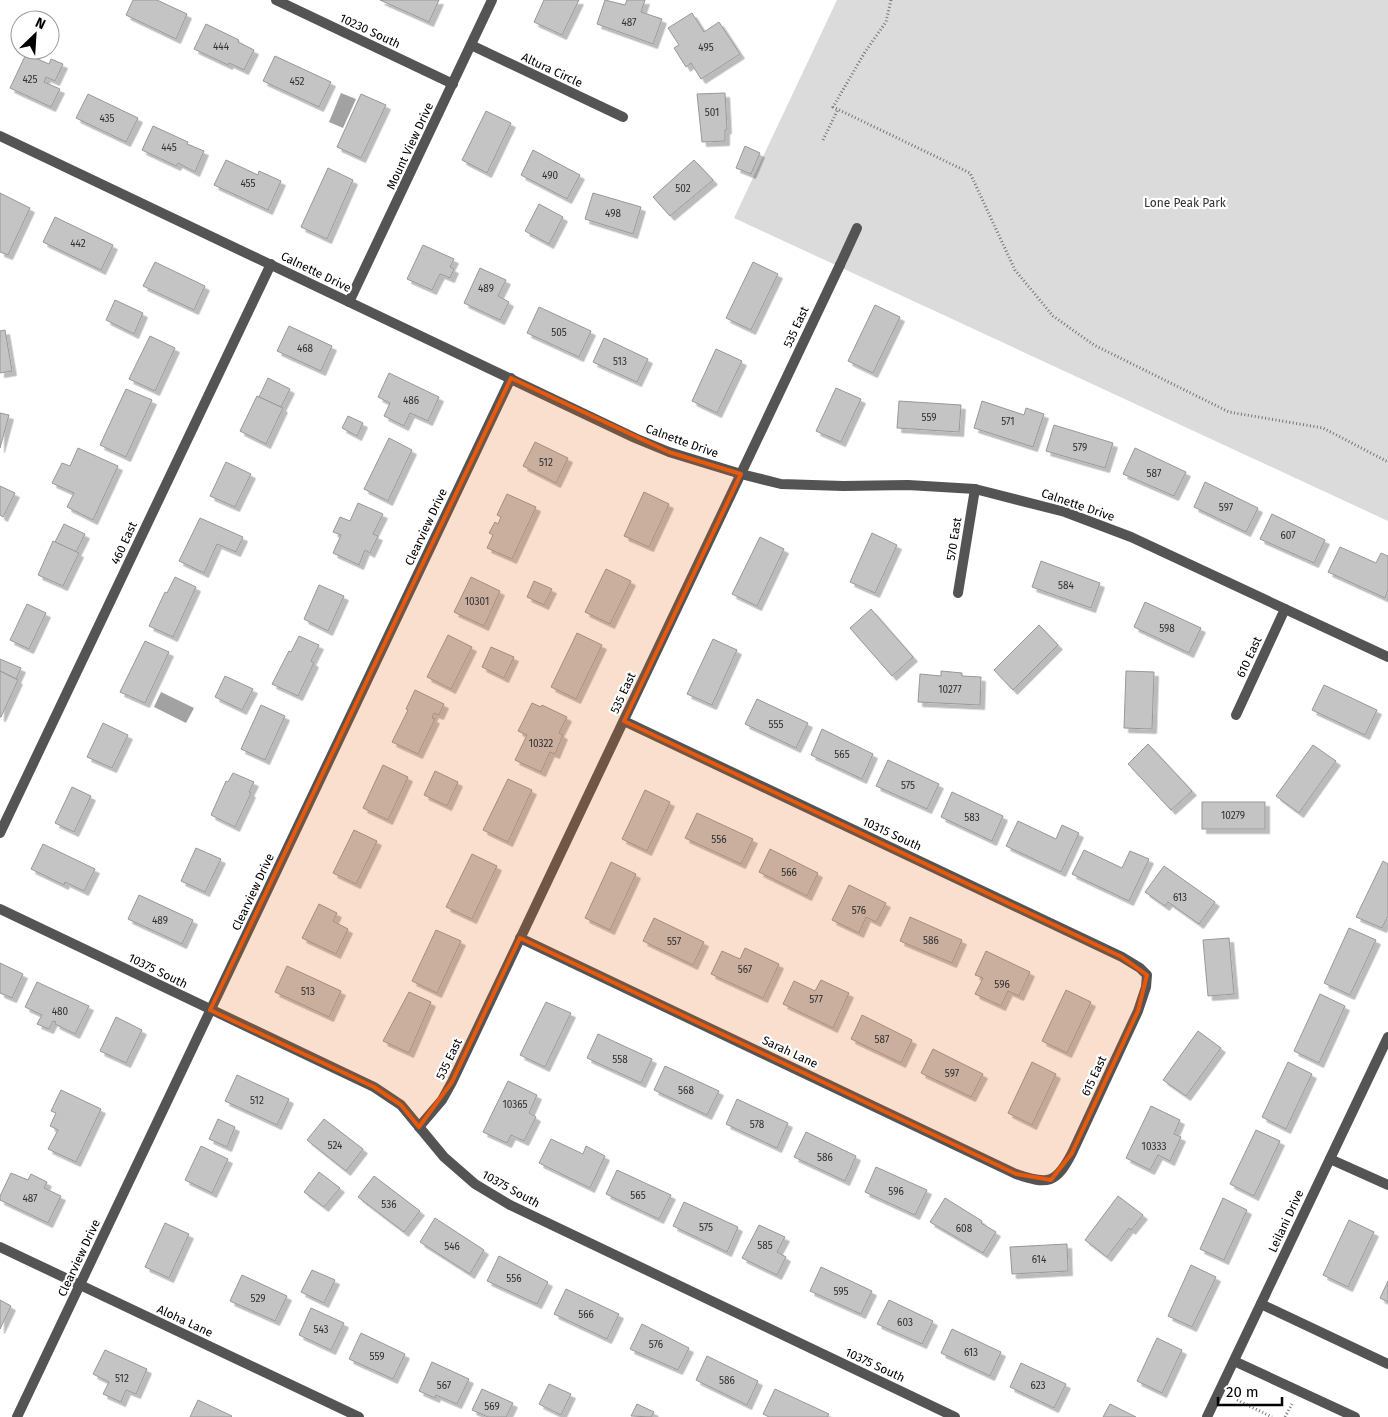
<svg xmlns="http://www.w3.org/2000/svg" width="1388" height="1417" font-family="'Fira Sans',sans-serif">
	<defs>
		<filter id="shadow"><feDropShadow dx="4.5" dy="4.5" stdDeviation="0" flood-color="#0004"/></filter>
	</defs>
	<rect width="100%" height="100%" fill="#fff"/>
	<!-- green -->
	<path fill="#dbdbdb" d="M837,0h551v521l-654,-303z"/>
	<!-- water -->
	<g fill="#a2a2a2">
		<path d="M341,93l15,6 -13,29 -14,-6z"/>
		<path d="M161,692l33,16 -8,15 -32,-16z"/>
	</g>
	<!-- building -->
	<g fill="#c4c4c4" stroke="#989898" filter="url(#shadow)">
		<path d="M133,0h24l30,14 -11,25 -50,-24z"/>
		<path d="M380,0h59l-10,22z"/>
		<path d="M544,0h35l-17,35 -28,-13z"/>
		<path d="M605,0l20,5 2,-5h18l-4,12 21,7 -9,25 -56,-20z"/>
		<path d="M692,13l12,19 15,-10 21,32 -39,25 -10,-16 -5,4 -12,-19 5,-3 -11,-17z"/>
		<path d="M206,24l33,16 -1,2 16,8 -10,20 -15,-7 -1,2 -34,-16z"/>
		<path d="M26,54l23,10 2,-5 12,5 -8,17 -9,-4 -2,5 16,7 -9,18 -41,-19z"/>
		<path d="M275,56l56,26 -12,25 -56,-26z"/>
		<path d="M725,93l2,36 -2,1v11l-23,1 -5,-48z"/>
		<path d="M88,94l50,24 -12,24 -50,-24z"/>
		<path d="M361,94l25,11 -25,53 -24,-11z"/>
		<path d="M486,111l25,12 -24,50 -25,-13z"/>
		<path d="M153,126l35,16 -1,2 17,7 -9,21 -17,-9 -2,3 -34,-16z"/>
		<path d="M745,146l15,7 -9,21 -15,-6z"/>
		<path d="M533,150l47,25 -13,24 -46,-24z"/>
		<path d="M226,160l32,15 1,-4 22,10 -13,29 -54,-25z"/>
		<path d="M694,160l19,20 -43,36 -17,-19z"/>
		<path d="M328,168l25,12 -26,59 -26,-12z"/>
		<path d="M0,193l30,15 -22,47 -8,-3z"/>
		<path d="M593,193l48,14 -8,27 -48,-15z"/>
		<path d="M539,204l24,13 -14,27 -24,-13z"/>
		<path d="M55,217l58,28 -12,25 -58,-28z"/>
		<path d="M423,245l31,14 -4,8 4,2 -4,9 -10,-4 -8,16 -25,-11z"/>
		<path d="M155,262l50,24 -11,24 -51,-24z"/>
		<path d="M753,262l25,12 -27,56 -25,-12z"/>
		<path d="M480,268l26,12 -8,16 11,6 -9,18 -36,-17z"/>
		<path d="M115,300l28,13 -9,21 -28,-14z"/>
		<path d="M875,305l25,12 -27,56 -25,-12z"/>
		<path d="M539,307l52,24 -12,26 -52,-24z"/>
		<path d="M289,326l43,20 -11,25 -44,-20z"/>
		<path d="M5,330l7,41 -12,2v-42z"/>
		<path d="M150,336l25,12 -20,43 -26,-12z"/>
		<path d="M604,338l44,21 -11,23 -44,-20z"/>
		<path d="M716,349l26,12 -25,52 -25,-12z"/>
		<path d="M389,373l50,24 -11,24 -18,-8 -6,13 -20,-10 6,-13 -12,-6z"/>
		<path d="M268,378l22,11 -9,18 -22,-10z"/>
		<path d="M836,388l25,11 -20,43 -25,-11z"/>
		<path d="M126,389l26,11 -26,57 -26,-12z"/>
		<path d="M257,396l26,12 -17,36 -26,-13z"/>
		<path d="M899,401l62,4 -2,27 -62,-4z"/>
		<path d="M982,401l42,14 2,-7 18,6 -11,33 -59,-19z"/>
		<path d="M0,413l9,2 -9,33z"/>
		<path d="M348,416l15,7 -6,13 -15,-8z"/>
		<path d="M1054,425l59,18 -8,25 -59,-17z"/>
		<path d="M389,438l23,12 -24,51 -24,-12z"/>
		<path d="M535,442l33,16 -12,25 -33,-17z"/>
		<path d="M78,448l40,18 -25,54 -26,-13 7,-14 -22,-10 10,-20 8,3z"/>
		<path d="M1135,448l51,24 -12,24 -51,-22z"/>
		<path d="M226,462l25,12 -16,33 -25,-11z"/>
		<path d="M1205,482l53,26 -12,24 -52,-25z"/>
		<path d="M0,486l15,7 -12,24 -3,-2z"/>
		<path d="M644,492l25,12 -20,43 -25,-11z"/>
		<path d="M507,494l29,13 -24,52 -25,-11 6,-13 -4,-2 6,-11 3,2 3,-7 -4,-2z"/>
		<path d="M358,503l25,11 -10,20 5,2 -8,17 -5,-3 -6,15 -26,-12 8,-18 -8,-3 7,-15 10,4z"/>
		<path d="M1272,514l53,26 -11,23 -54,-24z"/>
		<path d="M200,518l43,19 -7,15 -19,-8 -13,29 -25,-12z"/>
		<path d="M64,524l21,10 -9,18 -21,-10z"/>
		<path d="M872,533l25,12 -22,48 -25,-11z"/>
		<path d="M760,537l24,12 -27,57 -25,-12z"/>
		<path d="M53,541l26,12 -16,33 -25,-11z"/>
		<path d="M1340,547l36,16 5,-10 7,3v34l-3,8 -57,-26z"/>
		<path d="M1041,561l59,22 -9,25 -59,-21z"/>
		<path d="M606,569l25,12 -21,43 -25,-12z"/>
		<path d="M175,577l21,10 -23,50 -24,-11 16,-34 2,1z"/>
		<path d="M471,577l29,14 -16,35 -30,-14z"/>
		<path d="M534,581l18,8 -8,16 -17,-8z"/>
		<path d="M319,585l25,11 -16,35 -24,-12z"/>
		<path d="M1145,602l56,26 -12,25 -55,-26z"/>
		<path d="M27,604l19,9 -17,36 -19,-9z"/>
		<path d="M871,609l42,48 -21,19 -42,-48z"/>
		<path d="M1039,625l19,20 -45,45 -19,-20z"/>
		<path d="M577,633l25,12 -26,54 -25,-12z"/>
		<path d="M448,635l24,12 -21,42 -24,-12z"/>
		<path d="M299,636l20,9 -8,16 3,2 -16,33 -26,-12 17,-33 2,1z"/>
		<path d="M713,639l24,11 -25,55 -25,-11z"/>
		<path d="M145,641l24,11 -24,51 -25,-11z"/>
		<path d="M491,647l23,10 -10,21 -22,-11z"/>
		<path d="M0,659l21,9 -5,11 -16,-8z"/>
		<path d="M0,671l18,9 -17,37h-1z"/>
		<path d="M941,671l21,2v3l19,1 -1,28 -62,-3 2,-28 21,2z"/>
		<path d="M1126,671l28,1 -2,57 -28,-1z"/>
		<path d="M225,676l28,13 -11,21 -27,-13z"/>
		<path d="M1324,685l53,25 -12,25 -53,-25z"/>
		<path d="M415,690l29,14 -5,11 -5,-2 -2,5 3,1 -17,35 -26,-12 16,-32 -2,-1z"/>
		<path d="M757,699l51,24 -12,25 -51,-24z"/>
		<path d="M532,703l9,4 1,-2 25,12 -8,16 4,2 -8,19 -5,-2 -9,20 -26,-12 12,-25 -9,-4z"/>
		<path d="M261,705l24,11 -20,44 -24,-11z"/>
		<path d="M103,723l25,12 -16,33 -25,-11z"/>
		<path d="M822,729l51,25 -11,25 -51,-24z"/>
		<path d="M1148,744l44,47 -21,19 -43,-46z"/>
		<path d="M1313,745l23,16 -37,52 -23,-17z"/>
		<path d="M888,760l51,24 -12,25 -51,-23z"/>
		<path d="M383,765l25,12 -20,43 -25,-12z"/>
		<path d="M435,771l23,11 -11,24 -23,-11z"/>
		<path d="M233,773l21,9 -5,10 2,1 -16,34 -24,-12 15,-34 2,1z"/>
		<path d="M508,779l24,11 -24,52 -25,-12z"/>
		<path d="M72,787l19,9 -17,36 -19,-9z"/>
		<path d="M645,790l25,12 -23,49 -25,-12z"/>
		<path d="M952,792l51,24 -11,25 -51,-24z"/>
		<rect x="1202" y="802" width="63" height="27"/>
		<path d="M697,813l56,26 -12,25 -56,-26z"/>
		<path d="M1018,821l38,18 6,-14 17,8 -18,39 -55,-26z"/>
		<path d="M354,830l23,11 -21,43 -23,-11z"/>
		<path d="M43,844l52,25 -11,22 -19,-9 -1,3 -33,-16z"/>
		<path d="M196,848l25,11 -16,33 -24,-11z"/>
		<path d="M770,849l48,24 -11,23 -48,-24z"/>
		<path d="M1084,850l38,18 8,-17 19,8 -20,42 -57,-27z"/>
		<path d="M472,854l25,12 -25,53 -26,-12z"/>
		<path d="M1383,861l5,3v52l-6,12 -26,-11z"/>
		<path d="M611,862l25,12 -26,56 -25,-12z"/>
		<path d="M1164,866l51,36 -16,22 -31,-22 -3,4 -20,-14z"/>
		<path d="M849,885l37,18 -10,19 -10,-5 -7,16 -27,-13z"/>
		<path d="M139,895l54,25 -11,24 -54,-25z"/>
		<path d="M319,904l18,9 -4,8 15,8 -12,25 -34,-16z"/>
		<path d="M910,917l52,23 -10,23 -52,-22z"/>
		<path d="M654,918l50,24 -11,23 -50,-24z"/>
		<path d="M1349,928l27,12 -26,55 -26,-12z"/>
		<path d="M436,930l25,11 -24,52 -25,-12z"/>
		<path d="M1229,938l5,56 -26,2 -5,-56z"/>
		<path d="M745,948l34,16 -16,34 -52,-24 11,-23 18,8z"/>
		<path d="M986,951l44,21 -11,24 -11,-5 -7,15 -26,-12 8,-16 -8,-3z"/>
		<path d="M0,963l23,11 -11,24 -12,-5z"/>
		<path d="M287,966l54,25 -12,26 -54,-25z"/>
		<path d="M821,980l28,13 -16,35 -50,-24 11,-23 21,10z"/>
		<path d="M37,982l52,24 -14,28 -20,-10 1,-2 -3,-1 -4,8 -12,-5 5,-9 -17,-8z"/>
		<path d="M1066,990l25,12 -24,51 -25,-12z"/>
		<path d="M409,992l22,10 -22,51 -26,-12z"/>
		<path d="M1320,994l25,12 -26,57 -25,-12z"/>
		<path d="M546,1002l25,11 -26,54 -25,-12z"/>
		<path d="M862,1015l50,25 -11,23 -50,-24z"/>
		<path d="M116,1017l26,13 -16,33 -26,-12z"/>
		<path d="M1198,1031l23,17 -35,48 -23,-16z"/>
		<path d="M598,1034l54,25 -11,24 -54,-25z"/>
		<path d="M933,1049l50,25 -12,23 -50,-24z"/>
		<path d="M1032,1062l24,12 -24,51 -24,-12z"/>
		<path d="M1288,1062l24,12 -26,55 -24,-12z"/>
		<path d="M665,1066l54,25 -12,24 -53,-25z"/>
		<path d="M237,1075l52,24 -12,26 -52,-24z"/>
		<path d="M508,1081l29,14 -8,18 7,4 -12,24 -13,-6 -4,8 -24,-11z"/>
		<path d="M61,1090l40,19 -25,53 -28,-13 10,-19 -8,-4 6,-13 -5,-2z"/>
		<path d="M737,1099l51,24 -11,25 -51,-24z"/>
		<path d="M1151,1106l29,14 -6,14 7,3 -11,24 -12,-6 -8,15 -24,-12z"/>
		<path d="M218,1119l17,8 -8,20 -18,-8z"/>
		<path d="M324,1119l39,30 -17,22 -39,-31z"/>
		<path d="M1256,1130l24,11 -26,55 -24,-12z"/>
		<path d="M806,1132l50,24 -11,25 -51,-24z"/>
		<path d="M551,1139l32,15 3,-8 19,10 -15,32 -51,-25z"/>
		<path d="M201,1146l27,13 -16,34 -27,-13z"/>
		<path d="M876,1167l51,23 -12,25 -50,-23z"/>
		<path d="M617,1170l54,25 -12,24 -53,-25z"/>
		<path d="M319,1172l21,16 -16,19 -20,-15z"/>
		<path d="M11,1173l17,7 3,-6 16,8 -3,6 17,8 -13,27 -48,-23v-4z"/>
		<path d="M374,1176l46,35 -16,21 -46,-35z"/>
		<path d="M1118,1196l25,19 -12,15 -2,-2 -22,29 -22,-17z"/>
		<path d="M945,1198l37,23 -1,2 15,9 -13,21 -53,-31z"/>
		<path d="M1223,1198l24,12 -23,50 -24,-11z"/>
		<path d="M684,1202l54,25 -11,25 -54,-26z"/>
		<path d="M435,1218l49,32 -14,24 -50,-32z"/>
		<path d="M1349,1220l25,12 -26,55 -25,-12z"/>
		<path d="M165,1223l24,11 -20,44 -24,-11z"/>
		<path d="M759,1225l26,12 -8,15 9,5 -9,18 -35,-17z"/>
		<path d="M1067,1244l1,27 -56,3 -2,-27z"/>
		<path d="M499,1256l49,26 -11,22 -50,-23z"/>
		<path d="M1191,1265l25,12 -24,50 -24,-11z"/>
		<path d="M821,1267l51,24 -11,23 -51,-23z"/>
		<path d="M312,1270l23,10 -11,23 -23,-11z"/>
		<path d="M242,1275l45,21 -12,25 -45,-20z"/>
		<path d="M1388,1281v21l-8,-4z"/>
		<path d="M566,1289l53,25 -12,25 -53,-25z"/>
		<path d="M0,1300l11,6 -11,23z"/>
		<path d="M889,1300l44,21 -11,23 -45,-20z"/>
		<path d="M311,1308l33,15 -13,27 -32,-15z"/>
		<path d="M642,1324l47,24 -11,22 -48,-21z"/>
		<path d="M952,1329l49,23 -11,24 -49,-23z"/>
		<path d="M361,1333l44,21 -12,25 -44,-20z"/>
		<path d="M1157,1338l25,12 -20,43 -25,-12z"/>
		<path d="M105,1350l42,19 -11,25 -10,-4 -5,12 -18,-8 6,-12 -16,-8z"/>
		<path d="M707,1356l51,25 -11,24 -51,-25z"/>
		<path d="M432,1362l37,17 -12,25 -21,-9 -1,3 -16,-7z"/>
		<path d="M1021,1363l45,21 -12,24 -44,-21z"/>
		<path d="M549,1384l22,10 -10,21 -22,-11z"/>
		<path d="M482,1389l31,14 -7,14h-18l-16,-7z"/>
		<path d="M775,1389l54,25 -2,3h-58l-6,-3z"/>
		<path d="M198,1400l34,16 -1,1h-41z"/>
		<path d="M637,1404l17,8 -3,5 -20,-1z"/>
		<path d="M1110,1404l26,13h-33z"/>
	</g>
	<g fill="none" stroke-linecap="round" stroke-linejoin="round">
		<!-- path -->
		<g stroke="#767676" stroke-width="3" stroke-dasharray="1 2.5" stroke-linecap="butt">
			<path d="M891,0l-5,22 -21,30 -32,55 137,66 45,97 38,46 41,29 135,67 94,16 65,34"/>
			<path d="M823,140l15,-31"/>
			<path d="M1237,1400l35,17"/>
			<path d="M1285,1417l7,-13"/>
		</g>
		<!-- lane -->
		<g stroke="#545454" stroke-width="10">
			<path d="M840,265l17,-37"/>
			<path d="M1261,1304l127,60"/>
			<path d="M1234,1361l121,56"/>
		</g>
		<!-- street -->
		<g stroke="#545454" stroke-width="10">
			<path d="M276,0l177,84"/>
			<path d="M471,45l152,72"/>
			<path d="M0,136l635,302 34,14 72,22 40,10 62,2 65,-1 67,4 90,23 66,25 257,120"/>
			<path d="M349,302l143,-302"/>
			<path d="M958,593l17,-104"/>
			<path d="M1236,715l49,-106"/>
			<path d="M0,833l271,-569"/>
			<path d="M0,909l374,178 27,18 43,52 31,27 35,21 445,212"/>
			<path d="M520,938l496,236c32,11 40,10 56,-21l66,-142 8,-24 1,-12 -7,-7 -18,-11 -498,-236"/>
			<path d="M419,1127l23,-27 10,-18 388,-817"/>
			<path d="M1330,1159l58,26"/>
			<path d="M0,1247l359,170"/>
			<path d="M17,1417l494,-1039"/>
			<path d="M1207,1417l181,-380"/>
		</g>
	</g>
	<!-- marked area -->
	<path fill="#e8590c" fill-opacity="0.2" stroke="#e8590c" stroke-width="4" stroke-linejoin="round" d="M511,378l158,74 72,22 -117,247 498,236 25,18 -9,36 -66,142 -21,27 -35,-6 -496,-236 -68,144 -33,45 -18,-22 -27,-18 -164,-77z"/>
	<g text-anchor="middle" stroke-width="4.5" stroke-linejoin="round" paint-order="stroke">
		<!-- number labels -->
		<g font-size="10" fill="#313131">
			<text x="629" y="26">487</text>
			<text x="221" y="50">444</text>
			<text x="706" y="51">495</text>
			<text x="30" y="83">425</text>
			<text x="297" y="85">452</text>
			<text x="712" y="116">501</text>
			<text x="107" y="122">435</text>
			<text x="169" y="151">445</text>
			<text x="550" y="179">490</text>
			<text x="248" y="187">455</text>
			<text x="683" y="192">502</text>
			<text x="613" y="217">498</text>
			<text x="78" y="247">442</text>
			<text x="486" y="292">489</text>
			<text x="559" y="336">505</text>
			<text x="305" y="352">468</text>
			<text x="620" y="365">513</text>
			<text x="411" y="404">486</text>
			<text x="929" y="421">559</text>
			<text x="1008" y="425">571</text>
			<text x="1080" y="451">579</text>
			<text x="546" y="466">512</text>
			<text x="1154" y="477">587</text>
			<text x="1226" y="511">597</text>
			<text x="1288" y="539">607</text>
			<text x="1066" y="589">584</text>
			<text x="477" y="605">10301</text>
			<text x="1167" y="632">598</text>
			<text x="950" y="693">10277</text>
			<text x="776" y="728">555</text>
			<text x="541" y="747">10322</text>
			<text x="842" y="758">565</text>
			<text x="908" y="789">575</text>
			<text x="1233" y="819">10279</text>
			<text x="972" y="821">583</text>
			<text x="719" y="843">556</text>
			<text x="789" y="876">566</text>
			<text x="1180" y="901">613</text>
			<text x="859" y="914">576</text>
			<text x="160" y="924">489</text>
			<text x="931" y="944">586</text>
			<text x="674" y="945">557</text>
			<text x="745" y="973">567</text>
			<text x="1002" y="988">596</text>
			<text x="308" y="995">513</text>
			<text x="816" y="1003">577</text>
			<text x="60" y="1015">480</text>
			<text x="882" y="1043">587</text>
			<text x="620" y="1063">558</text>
			<text x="952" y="1077">597</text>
			<text x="686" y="1094">568</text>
			<text x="257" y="1104">512</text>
			<text x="515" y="1108">10365</text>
			<text x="757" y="1128">578</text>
			<text x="335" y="1149">524</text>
			<text x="1154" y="1150">10333</text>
			<text x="825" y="1161">586</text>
			<text x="896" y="1195">596</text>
			<text x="638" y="1199">565</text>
			<text x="30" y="1202">487</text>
			<text x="389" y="1208">536</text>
			<text x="706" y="1231">575</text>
			<text x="964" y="1232">608</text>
			<text x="765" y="1249">585</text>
			<text x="452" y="1250">546</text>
			<text x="1039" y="1263">614</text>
			<text x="514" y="1282">556</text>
			<text x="841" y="1295">595</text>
			<text x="258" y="1302">529</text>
			<text x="586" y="1318">566</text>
			<text x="905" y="1326">603</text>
			<text x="321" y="1333">543</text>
			<text x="656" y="1348">576</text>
			<text x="971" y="1356">613</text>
			<text x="377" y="1360">559</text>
			<text x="122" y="1382">512</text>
			<text x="727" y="1384">586</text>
			<text x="444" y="1389">567</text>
			<text x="1038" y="1389">623</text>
			<text x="492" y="1410">569</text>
		</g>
		<!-- street labels -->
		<g font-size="12" fill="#000" stroke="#fff">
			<text transform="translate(370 31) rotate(25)" y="4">10230 South</text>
			<text transform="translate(552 70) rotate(25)" y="4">Altura Circle</text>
			<text transform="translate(410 146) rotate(-65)" y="4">Mount View Drive</text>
			<text transform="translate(316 272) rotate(26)" y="4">Calnette Drive</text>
			<text transform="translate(796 327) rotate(-65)" y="4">535 East</text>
			<text transform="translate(682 441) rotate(20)" y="4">Calnette Drive</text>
			<text transform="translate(1078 505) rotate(19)" y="4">Calnette Drive</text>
			<text transform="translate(426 527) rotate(-65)" y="4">Clearview Drive</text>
			<text transform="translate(954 539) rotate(-81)" y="4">570 East</text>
			<text transform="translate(124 543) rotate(-65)" y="4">460 East</text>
			<text transform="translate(1249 657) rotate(-65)" y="4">610 East</text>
			<text transform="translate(623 693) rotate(-65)" y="4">535 East</text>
			<text transform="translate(892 834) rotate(25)" y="4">10315 South</text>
			<text transform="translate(253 892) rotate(-65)" y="4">Clearview Drive</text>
			<text transform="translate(158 971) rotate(26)" y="4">10375 South</text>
			<text transform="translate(790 1052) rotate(25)" y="4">Sarah Lane</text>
			<text transform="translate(449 1059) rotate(-64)" y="4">535 East</text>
			<text transform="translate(1094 1076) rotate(-65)" y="4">615 East</text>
			<text transform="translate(511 1189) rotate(29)" y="4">10375 South</text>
			<text transform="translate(1286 1221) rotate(-65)" y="4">Leilani Drive</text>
			<text transform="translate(79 1258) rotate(-65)" y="4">Clearview Drive</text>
			<text transform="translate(185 1321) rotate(25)" y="4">Aloha Lane</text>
			<text transform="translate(875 1365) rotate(25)" y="4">10375 South</text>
		</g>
		<!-- park labels -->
		<g font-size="12" fill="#323232" stroke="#fff">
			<text x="1185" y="207">Lone Peak Park</text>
		</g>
	</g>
	<!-- north arrow -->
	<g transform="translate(35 35) rotate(25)"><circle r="24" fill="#ffffff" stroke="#999999"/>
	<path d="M0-4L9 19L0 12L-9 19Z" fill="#000000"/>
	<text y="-8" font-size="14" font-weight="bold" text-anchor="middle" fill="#000000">N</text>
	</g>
	<!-- scale -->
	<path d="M1218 1397v8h64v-8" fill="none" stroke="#000000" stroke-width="2.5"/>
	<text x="1226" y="1397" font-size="15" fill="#000000" stroke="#ffffff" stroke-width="4" paint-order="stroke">20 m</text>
</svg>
